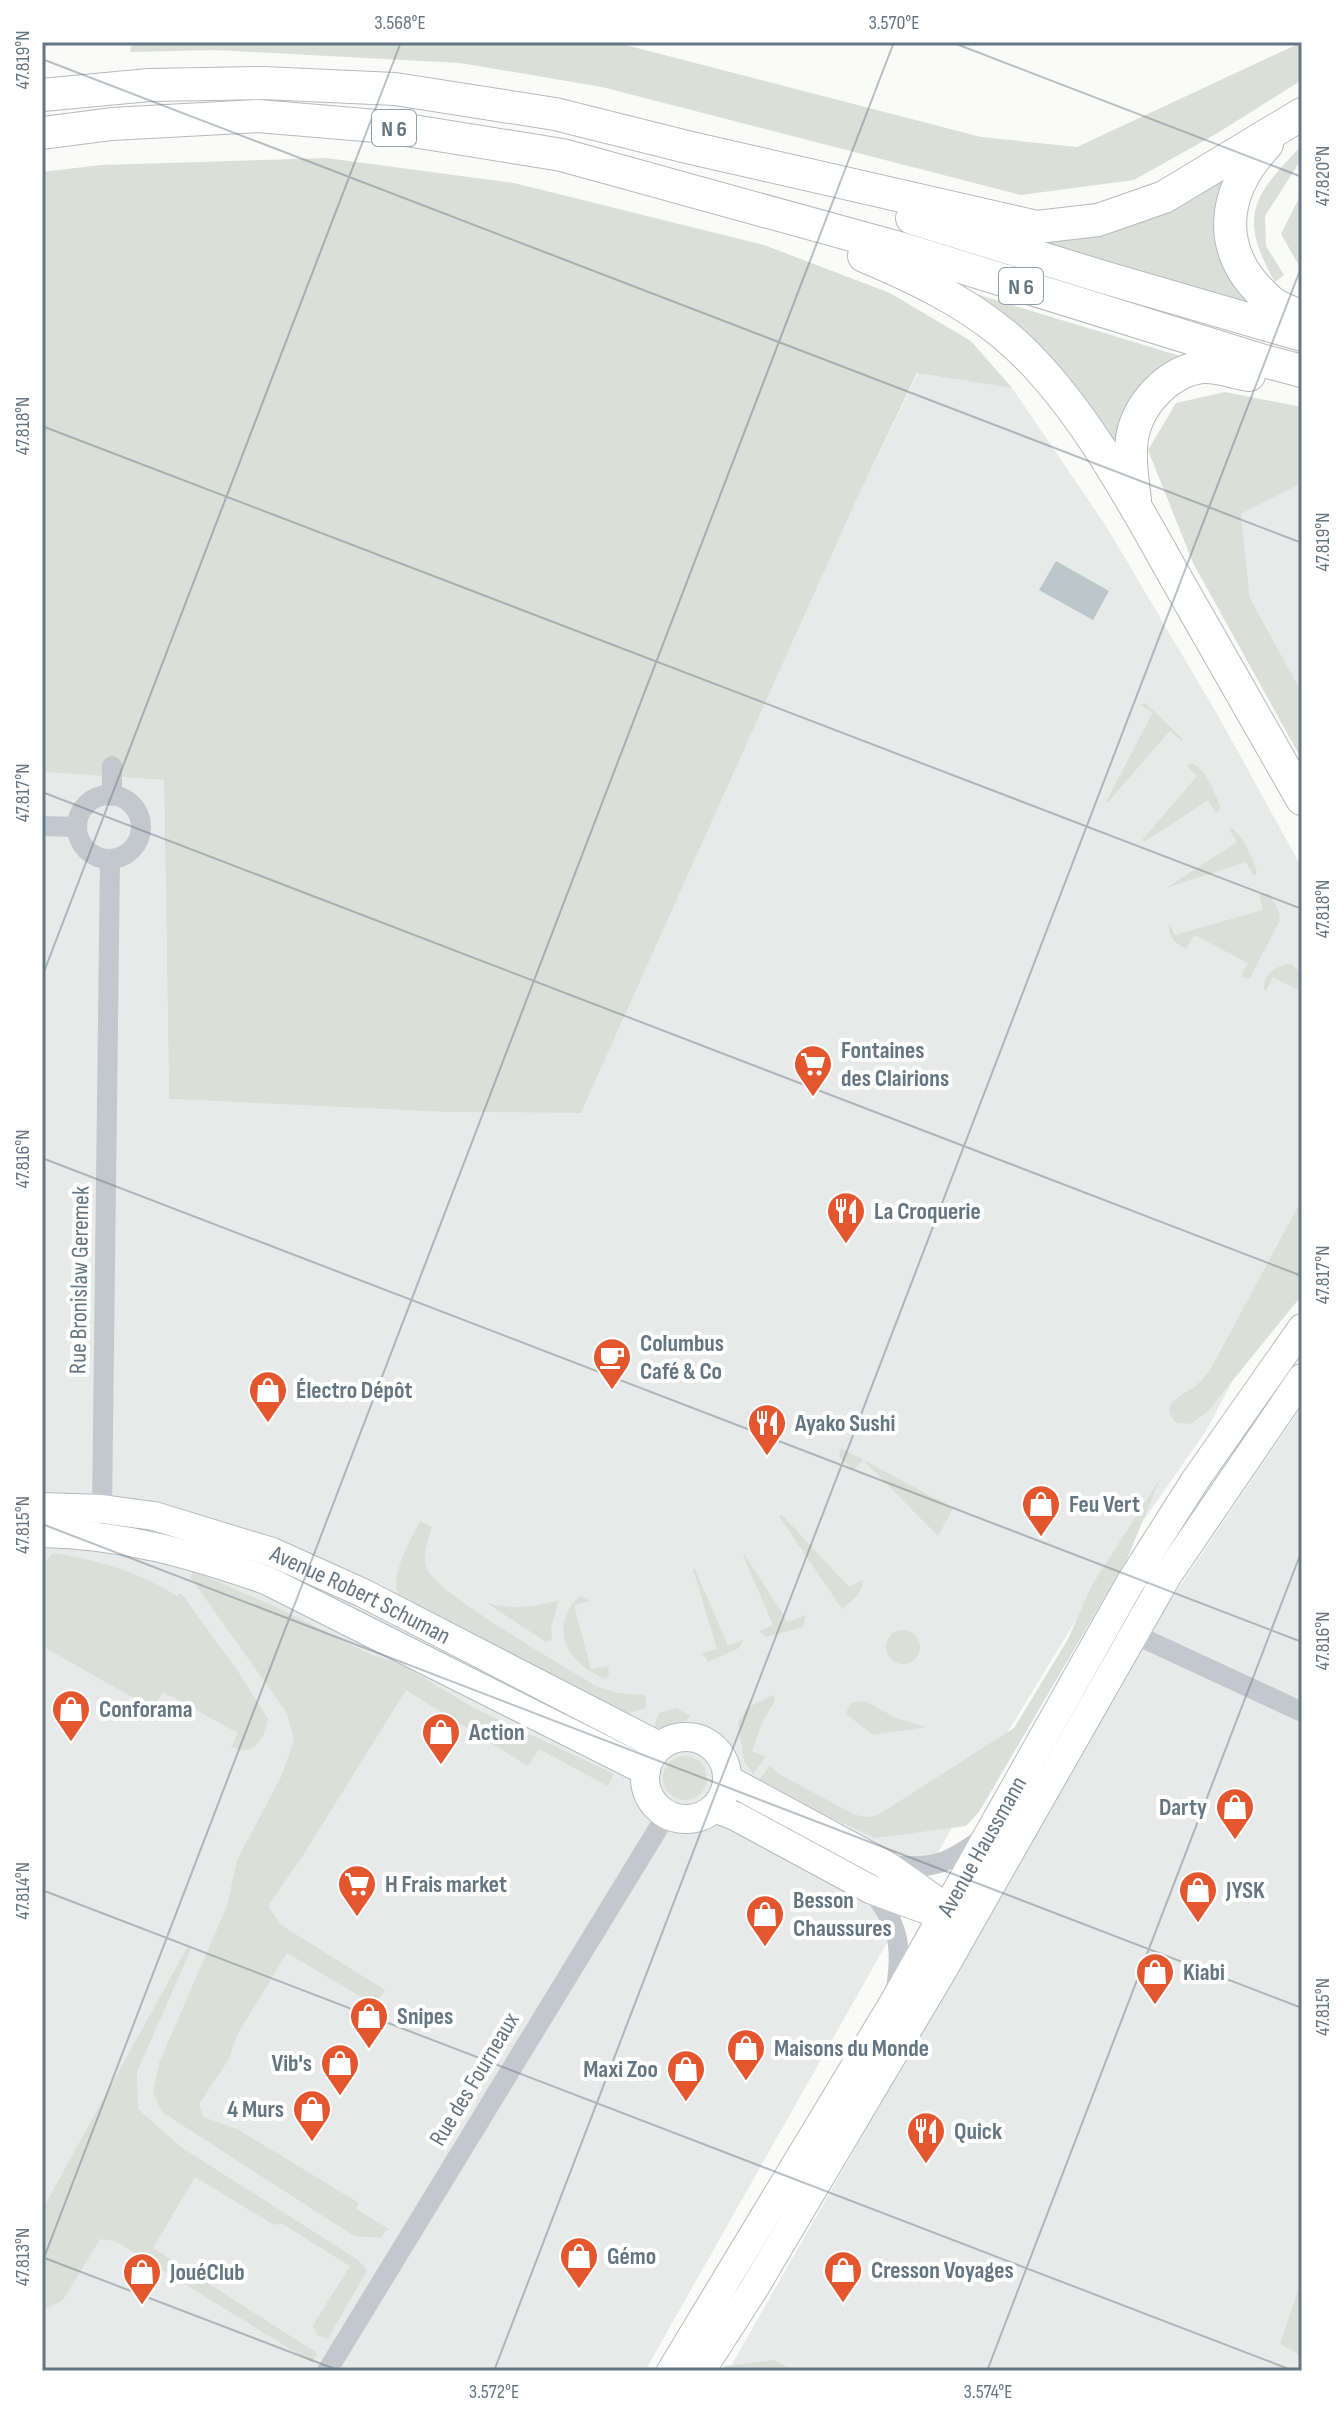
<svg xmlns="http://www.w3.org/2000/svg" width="1344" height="2413" font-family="'Sofia Sans Condensed',sans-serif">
	<rect width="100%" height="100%" fill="#fafaf8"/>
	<!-- built -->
	<g fill="#e8e9e9">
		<path d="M918,373l94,15 94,138 110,186 86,156v429l-28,27 -40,54 -28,53 -114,163 -104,170 -343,607h-603v-1599l122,8 5,319 276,13 136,1 274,-610z"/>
		<path d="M1302,483v210l-52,-95 -9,-84z"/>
		<path d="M1302,1406v965h-574l430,-753z"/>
	</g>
	<!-- green -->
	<g fill="#dadfd7">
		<path d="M132,42h482l367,95 96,10 225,-105v38l-86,54 -82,46 -113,15 -419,-108 -142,-24 -245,-13 -85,2z"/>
		<path d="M1302,145v17l-5,4 -32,50 1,30 18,29 -9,7c-38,-67 -22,-85 27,-137z"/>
		<path d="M326,158l188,25 250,62 126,48 81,48 41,47 -95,-15 -62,130 -274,610 -136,-1 -276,-13 -5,-319 -122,-8v-600l59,-7z"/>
		<path d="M1239,165l-3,113 12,28 -210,-62z"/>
		<path d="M1302,192v79l-21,-37z"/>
		<path d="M943,284l237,72 -62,103z"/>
		<path d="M1225,392l77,15v76l-61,31 9,84 52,95v67l-109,-197 -45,-113 28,-47z"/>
		<path d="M1145,703l38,36 -1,2 -12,-10 -63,72 -1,-1 47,-90 -13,-7z"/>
		<path d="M1191,763c16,5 22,28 29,42l-1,6 -3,2 -8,-13 -64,42 -2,-2 55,-64 -10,-10z"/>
		<path d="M1232,828c12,10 20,29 25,44l-3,4 -8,-14 -80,26 71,-46 -8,-13z"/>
		<path d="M1269,893l10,19 1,8 -30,58 -9,-1 7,-14 -54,-28 -8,14c-12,-7 -18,-11 -17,-26l6,12 88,-25 -4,-15z"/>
		<path d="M1291,964l11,9v19l-29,-15 -7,14 -2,-1c-1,-16 12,-25 27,-26z"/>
		<path d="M1302,1199v96l-94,116 -17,13 -16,-2c-15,-19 5,-25 19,-35 5,-3 10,-10 15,-15z"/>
		<path d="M841,1448l112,60 -15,28 -75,-76 -10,10 -14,-14z"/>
		<path d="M1160,1479l-33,80 -148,253 -13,14 -91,12 -96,-45 -20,-13 11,-15 9,9 76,41 13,2 10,-2 136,-87 54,-89 24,-54z"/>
		<path d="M782,1515l67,72 14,-7c0,14 -12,21 -21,29l-63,-93z"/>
		<path d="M420,1521l12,6c-4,13 -10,29 -5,42 11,26 139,98 169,117l22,7 25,2 3,2v11l-17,5 -7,-1 -222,-113c-12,-24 10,-56 20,-78z"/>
		<path d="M53,1553c48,8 83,18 124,43l4,-3 56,77 31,49c-4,21 -14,38 -37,28l7,-14 -75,-41 -10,17 -111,-63v-86h5z"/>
		<path d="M743,1555h2l43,67 18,-7 -3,12 -37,10 -7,-6 14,-6z"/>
		<path d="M693,1569h2l33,77 15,-6 -4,8 -31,14 -6,-9 15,-4z"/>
		<path d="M194,1571l82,36 96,48 27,8 75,45 140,66 -6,12 -69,-37 -11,17 -122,-76 -104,167 -34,49 13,19 104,65 -10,15 -88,-52 -50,82 -8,24 -30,45 4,13 34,12 122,74 -3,6 35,21h-5l-5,8 -27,-2 -192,-124 -9,-20 6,-29 68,-157 10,-46 45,-85 12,-35 -7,-27 -97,-136z"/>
		<path d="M581,1596l9,5 -16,4 17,64 17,-3 1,8 -3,5c-26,-10 -51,-34 -40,-63 4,-9 7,-15 15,-20z"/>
		<path d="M559,1600l-8,28 1,12 -6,2 -59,-39c26,7 47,4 72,-3z"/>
		<circle cx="903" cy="1647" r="17"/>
		<path d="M773,1695l2,5 -13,23 -10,28 14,6 -13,17 -9,-13 -6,-39 9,-14z"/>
		<path d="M865,1701l31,17 30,9 -53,8 -27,-21 4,-11z"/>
		<path d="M676,1708l15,8c-13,12 -21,13 -38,12l6,-15z"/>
		<circle cx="685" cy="1778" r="22"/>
		<path d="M187,1948l4,1 -54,123 1,37 43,38 177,113 9,10 -39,69 -11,-4 -4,-10 37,-59 -69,-43 -7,2 -79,-48 -42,71 164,105 -4,10 -198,-122 -15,-2 -37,61 -21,11v-101z"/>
		<path d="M1302,2279v77l-22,-12z"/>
		<path d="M774,2360l20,11h-72l3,-5z"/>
	</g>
	<!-- water -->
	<path fill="#bbc7cb" d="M1056,561l53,30 -16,29 -54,-30z"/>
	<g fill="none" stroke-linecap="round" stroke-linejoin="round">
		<!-- secondary casing -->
		<g stroke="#b3babf" stroke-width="30">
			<g id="secondary">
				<path id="s1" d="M42,1507l60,2 52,7 118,36 91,41 296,153"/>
				<path d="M42,1533c83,2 146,20 224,47l380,191"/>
				<circle cx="686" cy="1778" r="41"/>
				<path d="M727,1779l159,86 75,53"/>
				<path d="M714,1808l21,8 135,73 71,26"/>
				<path id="s2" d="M671,2371l223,-369 236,-419 66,-104 106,-151"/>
				<path d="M701,2371l54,-84 186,-314 226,-397 135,-198"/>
			</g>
		</g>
		<!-- primary casing -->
		<g stroke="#b5babe" stroke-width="34">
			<g id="primary">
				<path d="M42,95l107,-10 114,-2 132,6 160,25 132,33 350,80 61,-7 66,-23 138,-83"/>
				<path d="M42,133l70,-9 146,-8 130,11 174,28 344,95 358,111 38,10"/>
				<path d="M1267,144c-47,50 -52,109 2,156 8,8 23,12 33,17"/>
				<path d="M912,218l191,59 199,58"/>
				<path d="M864,256c48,20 96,43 137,76 71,57 128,162 172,241 43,75 86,151 129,226"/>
				<path d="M1135,500c-6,-47 -11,-79 27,-114 12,-10 28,-19 44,-19 14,0 30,6 43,8"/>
			</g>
		</g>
		<!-- street -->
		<g stroke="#c3c8cc" stroke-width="20">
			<circle cx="109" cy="827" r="32"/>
			<path d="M112,796v-30"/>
			<path d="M42,826l35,1"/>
			<path d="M102,1509l8,-650"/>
			<path d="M1134,1634l168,78"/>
			<path d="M889,1865c47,5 58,-2 96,-28"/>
			<path d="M870,1889c28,34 33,56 26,99"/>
			<path d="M327,2371l340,-557"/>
		</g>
		<!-- secondary -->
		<use href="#secondary" stroke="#fff" stroke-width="28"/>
		<!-- primary -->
		<use href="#primary" stroke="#fff" stroke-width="32"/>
	</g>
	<!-- ticks -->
	<path fill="none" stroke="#657683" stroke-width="2" stroke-opacity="0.45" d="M951,42l351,135M42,59l1260,484M42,426l1260,483M42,792l1260,484M42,977l359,-935M42,1158l1260,484M42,1524l1260,484M42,1890l1252,481M42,2257l298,114M42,2263l852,-2221M494,2371l808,-2106M987,2371l315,-821"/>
	<!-- icons -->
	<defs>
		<g id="supermarket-pin" transform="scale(2)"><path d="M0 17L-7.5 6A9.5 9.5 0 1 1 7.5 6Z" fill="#e4572e" stroke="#fff"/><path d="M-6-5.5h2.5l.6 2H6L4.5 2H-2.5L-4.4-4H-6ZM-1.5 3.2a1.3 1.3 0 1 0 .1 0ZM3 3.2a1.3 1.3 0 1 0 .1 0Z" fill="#fff"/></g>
		<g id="restaurant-pin" transform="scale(2)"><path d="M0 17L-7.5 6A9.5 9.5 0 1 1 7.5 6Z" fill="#e4572e" stroke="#fff"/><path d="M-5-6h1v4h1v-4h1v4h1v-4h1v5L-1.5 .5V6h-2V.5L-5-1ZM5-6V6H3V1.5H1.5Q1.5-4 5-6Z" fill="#fff"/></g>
		<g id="cafe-pin" transform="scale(2)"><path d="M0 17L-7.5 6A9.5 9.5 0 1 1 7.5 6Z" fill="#e4572e" stroke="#fff"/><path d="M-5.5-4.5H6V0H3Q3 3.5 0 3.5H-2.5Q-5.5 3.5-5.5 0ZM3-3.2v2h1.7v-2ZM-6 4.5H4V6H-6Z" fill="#fff"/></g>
		<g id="shop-pin" transform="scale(2)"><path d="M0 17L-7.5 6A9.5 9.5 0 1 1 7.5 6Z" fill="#e4572e" stroke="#fff"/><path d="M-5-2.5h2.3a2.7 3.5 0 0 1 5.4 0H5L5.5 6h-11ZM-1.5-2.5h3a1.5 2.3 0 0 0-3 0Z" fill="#fff"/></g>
	</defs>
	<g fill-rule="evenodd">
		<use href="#supermarket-pin" x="813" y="1064"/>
		<use href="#restaurant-pin" x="846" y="1211"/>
		<use href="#cafe-pin" x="612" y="1357"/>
		<use href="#shop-pin" x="268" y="1390"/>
		<use href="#restaurant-pin" x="767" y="1423"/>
		<use href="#shop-pin" x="1041" y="1504"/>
		<use href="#shop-pin" x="71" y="1709"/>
		<use href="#shop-pin" x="441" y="1732"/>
		<use href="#shop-pin" x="1235" y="1807"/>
		<use href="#supermarket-pin" x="357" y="1884"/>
		<use href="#shop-pin" x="1198" y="1890"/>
		<use href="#shop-pin" x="765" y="1914"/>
		<use href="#shop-pin" x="1155" y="1972"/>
		<use href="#shop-pin" x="369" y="2016"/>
		<use href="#shop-pin" x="746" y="2048"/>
		<use href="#shop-pin" x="340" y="2063"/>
		<use href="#shop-pin" x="686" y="2069"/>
		<use href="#shop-pin" x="312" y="2109"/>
		<use href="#restaurant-pin" x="926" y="2131"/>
		<use href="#shop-pin" x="579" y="2256"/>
		<use href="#shop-pin" x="843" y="2270"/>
		<use href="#shop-pin" x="142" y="2272"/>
	</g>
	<g text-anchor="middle" stroke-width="8" stroke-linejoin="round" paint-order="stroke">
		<!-- shield labels -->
		<g fill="#fff" stroke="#939fa8" stroke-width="2">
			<rect x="372" y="110" width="44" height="36" rx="6"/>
			<rect x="999" y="268" width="44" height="36" rx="6"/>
		</g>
		<g font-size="22" font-weight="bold" fill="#657683">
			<text x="394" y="136">N 6</text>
			<text x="1021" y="294">N 6</text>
		</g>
		<!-- poi labels -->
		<g font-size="24" font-weight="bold" fill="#657683" stroke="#fff" text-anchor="start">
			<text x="841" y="1058">Fontaines<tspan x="841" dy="28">des Clairions</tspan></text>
			<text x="874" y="1219">La Croquerie</text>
			<text x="640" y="1351">Columbus<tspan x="640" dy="28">Café &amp; Co</tspan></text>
			<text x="296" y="1398">Électro Dépôt</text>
			<text x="795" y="1431">Ayako Sushi</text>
			<text x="1069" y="1512">Feu Vert</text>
			<text x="99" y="1717">Conforama</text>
			<text x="469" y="1740">Action</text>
			<text x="1207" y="1815" text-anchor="end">Darty</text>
			<text x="385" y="1892">H Frais market</text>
			<text x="1226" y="1898">JYSK</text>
			<text x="793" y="1908">Besson<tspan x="793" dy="28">Chaussures</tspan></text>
			<text x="1183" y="1980">Kiabi</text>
			<text x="397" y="2024">Snipes</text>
			<text x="774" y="2056">Maisons du Monde</text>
			<text x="312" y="2071" text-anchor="end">Vib's</text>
			<text x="658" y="2077" text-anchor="end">Maxi Zoo</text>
			<text x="284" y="2117" text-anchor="end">4 Murs</text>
			<text x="954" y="2139">Quick</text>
			<text x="607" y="2264">Gémo</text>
			<text x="871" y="2278">Cresson Voyages</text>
			<text x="170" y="2280">JouéClub</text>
		</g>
		<!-- street labels -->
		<g font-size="24" fill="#657683" stroke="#fff">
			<text transform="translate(79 1280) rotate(-89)" y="8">Rue Bronislaw Geremek</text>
			<text dy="8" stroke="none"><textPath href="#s1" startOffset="334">Avenue Robert Schuman</textPath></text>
			<text dy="8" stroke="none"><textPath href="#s2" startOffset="610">Avenue Haussmann</textPath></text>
			<text transform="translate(474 2079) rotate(-59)" y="8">Rue des Fourneaux</text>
		</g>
	</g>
	<!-- border -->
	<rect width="1344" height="2413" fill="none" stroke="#ffffff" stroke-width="88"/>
	<rect x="44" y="44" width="1256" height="2325" fill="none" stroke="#657683" stroke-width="3"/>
	<g font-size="20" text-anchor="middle" fill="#657683">
		<text x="400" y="29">3.568°E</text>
		<text x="894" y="29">3.570°E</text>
		<text transform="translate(22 60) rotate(-90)" y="7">47.819°N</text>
		<text transform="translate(1322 176) rotate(-90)" y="7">47.820°N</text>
		<text transform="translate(22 426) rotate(-90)" y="7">47.818°N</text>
		<text transform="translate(1322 542) rotate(-90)" y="7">47.819°N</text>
		<text transform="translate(22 793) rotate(-90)" y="7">47.817°N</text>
		<text transform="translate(1322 909) rotate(-90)" y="7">47.818°N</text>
		<text transform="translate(22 1159) rotate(-90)" y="7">47.816°N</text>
		<text transform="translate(1322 1275) rotate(-90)" y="7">47.817°N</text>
		<text transform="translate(22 1525) rotate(-90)" y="7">47.815°N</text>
		<text transform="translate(1322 1641) rotate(-90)" y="7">47.816°N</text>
		<text transform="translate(22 1891) rotate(-90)" y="7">47.814°N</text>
		<text transform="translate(1322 2007) rotate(-90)" y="7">47.815°N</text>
		<text transform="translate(22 2257) rotate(-90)" y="7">47.813°N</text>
		<text x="494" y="2398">3.572°E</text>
		<text x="988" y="2398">3.574°E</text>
	</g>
</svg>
